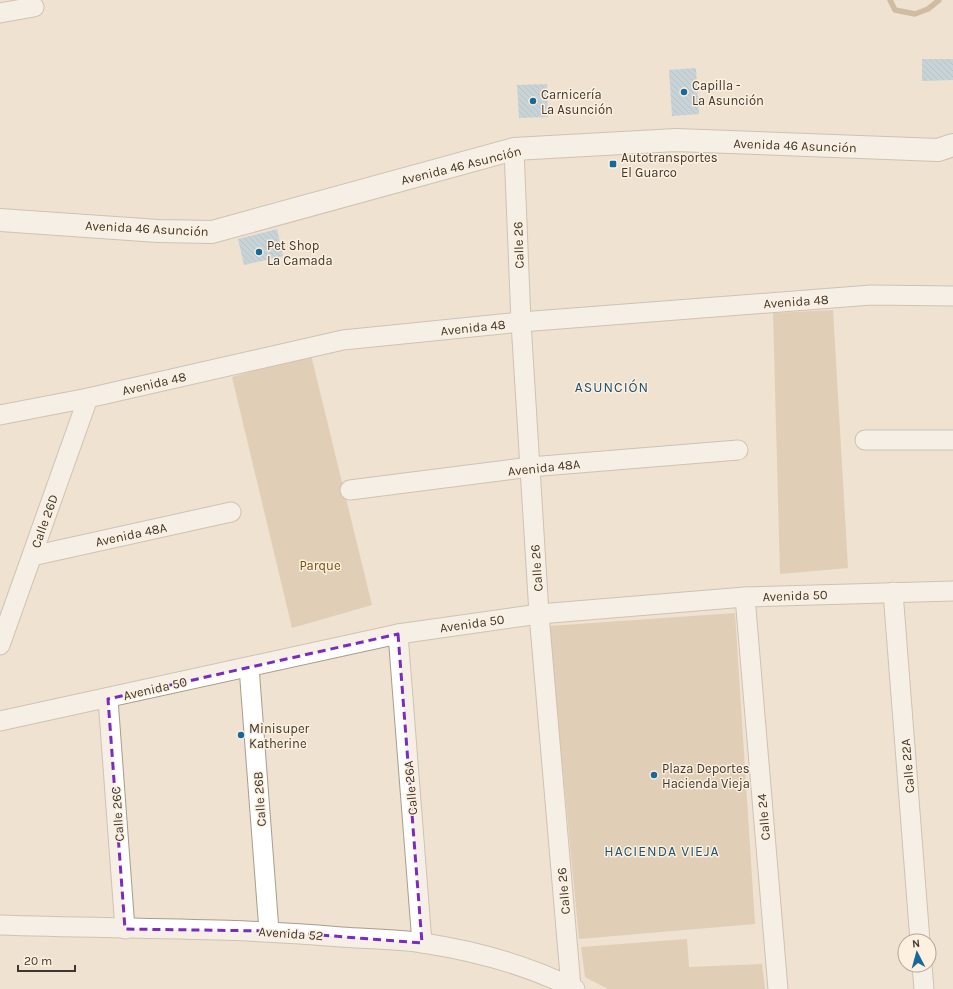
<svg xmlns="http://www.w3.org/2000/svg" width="953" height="989" font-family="Karla,sans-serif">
	<defs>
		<pattern id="building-back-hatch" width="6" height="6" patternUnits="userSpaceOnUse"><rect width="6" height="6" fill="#9ac0dd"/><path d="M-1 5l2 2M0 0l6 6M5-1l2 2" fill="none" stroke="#7f9db4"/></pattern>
	</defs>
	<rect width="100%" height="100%" fill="#efe2d1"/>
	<!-- park -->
	<g fill="#cfb695">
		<path d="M833,310l15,258 -68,6 -7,-261z"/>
		<path d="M311,355l61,250 -80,23 -60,-251z"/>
		<path d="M735,613l20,311 -176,15 -30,-313z"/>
		<path d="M687,939l2,28 73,-3 3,25h-157l-23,-12 -4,-30z"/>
	</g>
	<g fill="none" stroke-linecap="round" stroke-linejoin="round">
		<!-- stream -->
		<path stroke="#a98f6c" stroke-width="5.5" d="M890,0l5,10 20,4 13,-5 11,-9"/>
	</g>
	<!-- building -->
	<g fill="url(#building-back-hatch)">
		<path d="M922,59h31v21l-31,1z"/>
		<path d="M696,68l3,46 -27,2 -3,-46z"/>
		<path d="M547,84l1,33 -29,1 -2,-33z"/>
		<path d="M277,229l6,27 -39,9 -6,-26z"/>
	</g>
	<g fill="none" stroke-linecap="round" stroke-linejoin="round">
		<!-- street casing -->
		<g stroke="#a89c8b" stroke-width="21">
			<g id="street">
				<path d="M0,13l34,-6"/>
				<path d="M514,149l7,173 18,292 32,373"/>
				<path d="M0,415l88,-17 255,-58 178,-18 350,-27 82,1"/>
				<path d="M865,440h88"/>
				<path d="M350,490l180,-23 208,-17"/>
				<path d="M32,556l199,-44"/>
				<path d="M893,592l27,349"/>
				<path d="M745,597l33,392"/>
				<path d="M398,634l24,309"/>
				<path d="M0,645l88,-247"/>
				<path d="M249,667l20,264"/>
				<path d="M108,699l17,230"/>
				<path d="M0,721l398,-87 141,-20 206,-17 208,-6"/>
				<path d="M0,925c114,4 228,2 341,12 27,2 55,2 82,6 52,8 105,22 152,46"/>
				<path d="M922,965l2,24"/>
			</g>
		</g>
		<!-- secondary casing -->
		<g stroke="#a89c8b" stroke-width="24">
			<path id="secondary" d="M0,220l158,11 54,1 302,-83 162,-9 262,10 15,-5"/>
		</g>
		<!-- street -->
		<use href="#street" stroke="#fff" stroke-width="19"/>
		<!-- secondary -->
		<use href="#secondary" stroke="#fff" stroke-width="22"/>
	</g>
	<!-- marked area -->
	<path d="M0 0H953V989H0ZM398,634l24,309 -153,-12 -144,-2 -17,-230z" fill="#efe2d1" fill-opacity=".55" fill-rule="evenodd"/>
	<path fill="none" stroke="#7b2cbf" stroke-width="3" stroke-dasharray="8 5" stroke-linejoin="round" d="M398,634l24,309 -153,-12 -144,-2 -17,-230z"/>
	<!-- markers -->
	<g fill="#166a9b" stroke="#fdf0de" stroke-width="1.5">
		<circle cx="684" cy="92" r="4"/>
		<circle cx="533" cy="101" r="4"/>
		<rect x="609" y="160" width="8" height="8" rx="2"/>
		<circle cx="259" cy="252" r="4"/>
		<circle cx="241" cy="735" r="4"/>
		<circle cx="654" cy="775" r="4"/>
	</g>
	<g text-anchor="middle" stroke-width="3" stroke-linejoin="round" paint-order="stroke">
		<!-- poi labels -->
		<g font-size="13" fill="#3c3730" stroke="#fdf0de" text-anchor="start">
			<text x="692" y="90">Capilla -<tspan x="692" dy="15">La Asunción</tspan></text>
			<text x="541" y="99">Carnicería<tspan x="541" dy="15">La Asunción</tspan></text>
			<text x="621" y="162">Autotransportes<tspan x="621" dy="15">El Guarco</tspan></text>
			<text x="267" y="250">Pet Shop<tspan x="267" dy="15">La Camada</tspan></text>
			<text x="249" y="733">Minisuper<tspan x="249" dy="15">Katherine</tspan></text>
			<text x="662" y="773">Plaza Deportes<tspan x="662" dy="15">Hacienda Vieja</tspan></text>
		</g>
		<!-- street labels -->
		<g font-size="13" fill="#3c3730" stroke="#fdf0de">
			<text transform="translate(795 145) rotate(2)" y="5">Avenida 46 Asunción</text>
			<text transform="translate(461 165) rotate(-14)" y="5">Avenida 46 Asunción</text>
			<text transform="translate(147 228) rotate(3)" y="5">Avenida 46 Asunción</text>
			<text transform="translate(518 245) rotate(-92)" y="5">Calle 26</text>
			<text transform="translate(796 301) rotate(-4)" y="5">Avenida 48</text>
			<text transform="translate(473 327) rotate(-6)" y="5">Avenida 48</text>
			<text transform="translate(154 383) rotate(-13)" y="5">Avenida 48</text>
			<text transform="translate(544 467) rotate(-6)" y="5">Avenida 48A</text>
			<text transform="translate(44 521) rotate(-70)" y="5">Calle 26D</text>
			<text transform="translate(131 534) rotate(-12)" y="5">Avenida 48A</text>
			<text transform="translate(536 568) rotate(-94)" y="5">Calle 26</text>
			<text transform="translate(795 595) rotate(-2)" y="5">Avenida 50</text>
			<text transform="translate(472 623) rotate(-8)" y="5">Avenida 50</text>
			<text transform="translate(155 688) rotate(-13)" y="5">Avenida 50</text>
			<text transform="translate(907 766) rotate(-95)" y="5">Calle 22A</text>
			<text transform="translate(410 788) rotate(-95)" y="5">Calle 26A</text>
			<text transform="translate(259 799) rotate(-94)" y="5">Calle 26B</text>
			<text transform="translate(117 814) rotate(-94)" y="5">Calle 26C</text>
			<text transform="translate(763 817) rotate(-95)" y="5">Calle 24</text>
			<text transform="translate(563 891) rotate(-95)" y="5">Calle 26</text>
			<text transform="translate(291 933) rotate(4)" y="5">Avenida 52</text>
		</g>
		<!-- park labels -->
		<g font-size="13" fill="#734f11" stroke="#fdf0de">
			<text x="320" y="570">Parque</text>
		</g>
		<!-- neighbourhood labels -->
		<g font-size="14" letter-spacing="1" fill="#1c5174" stroke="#fdf0de">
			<text x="612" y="392">ASUNCIÓN</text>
			<text x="662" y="856">HACIENDA VIEJA</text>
		</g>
	</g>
	<!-- north arrow -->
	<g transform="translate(917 953) rotate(354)"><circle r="19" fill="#fdf0de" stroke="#b0a698"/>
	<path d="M0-3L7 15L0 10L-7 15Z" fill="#166a9b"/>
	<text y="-6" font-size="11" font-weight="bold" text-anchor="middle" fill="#3c3730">N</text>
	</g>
	<!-- scale -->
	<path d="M18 965v6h57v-6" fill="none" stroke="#3c3730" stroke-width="2"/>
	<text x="24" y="965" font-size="12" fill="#3c3730" stroke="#fdf0de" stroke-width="3" paint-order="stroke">20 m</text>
</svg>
